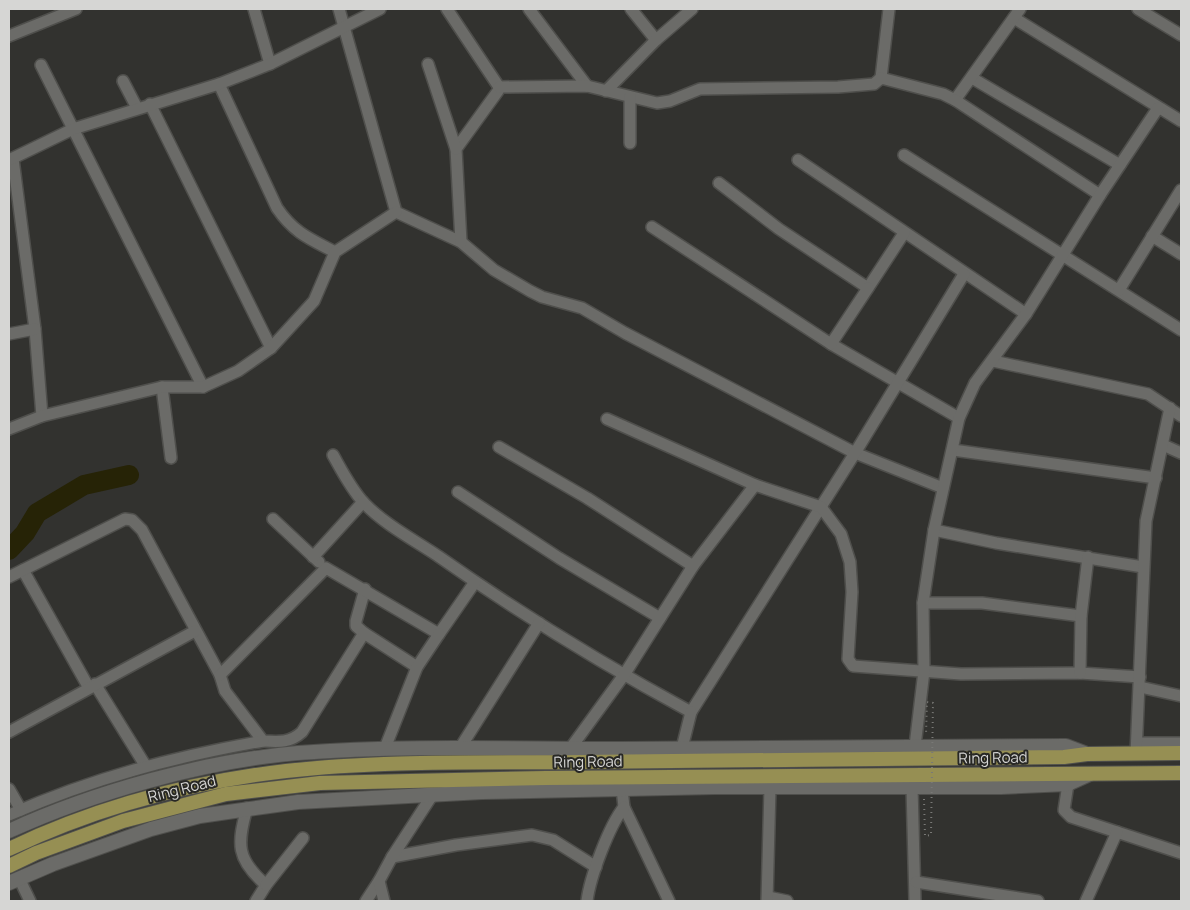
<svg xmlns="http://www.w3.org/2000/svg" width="1190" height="910" font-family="Manrope,sans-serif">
	<rect width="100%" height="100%" fill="#32322f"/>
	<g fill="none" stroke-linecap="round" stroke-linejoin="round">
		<!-- river -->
		<path stroke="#262306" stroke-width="20" d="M9,550l16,-17 12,-20 47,-28 45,-10"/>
		<!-- minor casing -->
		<g stroke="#4f4f4c" stroke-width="14">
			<g id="minor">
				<path d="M254,9l16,55"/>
				<path d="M339,9l57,203 65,30 33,28 36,21 12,6 40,11 43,25 230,120 88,35"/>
				<path d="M447,9l52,78 -1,4 -42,58 5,93"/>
				<path d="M529,9l58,77"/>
				<path d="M631,9l25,31"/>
				<path d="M1138,9l43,26"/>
				<path d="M1014,18l167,103"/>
				<path d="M9,36l67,-27"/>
				<path d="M428,64l28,85"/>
				<path d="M41,65l162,322"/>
				<path d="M881,78l8,-69"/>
				<path d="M972,78l148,87"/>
				<path d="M123,81l14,27"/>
				<path d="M219,84l58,124c17,25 33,31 58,44"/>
				<path d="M499,87l88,-1 70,17 13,-2 30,-12 138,-2 36,-3 7,-6 62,16 12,6 65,-91"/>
				<path d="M606,91l50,-51 36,-31"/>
				<path d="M955,100l145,95"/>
				<path d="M150,104l121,244"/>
				<path d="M630,143v-46"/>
				<path d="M904,155l277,175"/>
				<path d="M13,159l22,170 7,87"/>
				<path d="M9,160l64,-31 146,-45 51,-20 110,-55"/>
				<path d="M798,160l228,154"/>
				<path d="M719,183l60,46 89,59 36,-55"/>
				<path d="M652,227l179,117 128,74"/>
				<path d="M1152,236l29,18"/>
				<path d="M1119,290l62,-100"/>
				<path d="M9,334l26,-5"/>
				<path d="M831,344l37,-56"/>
				<path d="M993,361l155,33 33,22"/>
				<path d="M162,387l9,71"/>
				<path d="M9,429l33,-13 120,-29h41l35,-16 33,-23 43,-47 21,-49 61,-40"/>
				<path d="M1163,445l18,8"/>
				<path d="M499,447l88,51 106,68"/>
				<path d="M953,450l203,28"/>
				<path d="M333,455c9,16 18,34 31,48 20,21 50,37 74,53 81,57 166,109 253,156l164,-259 109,-179"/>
				<path d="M755,485l66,22 20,27 9,28 2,30 -4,67 5,7 108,8 119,-1 60,4"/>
				<path d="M458,492l101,66 101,60"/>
				<path d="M273,519l46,43"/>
				<path d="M934,530l62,13 147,24"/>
				<path d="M313,557l50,-55"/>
				<path d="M23,570l66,118"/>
				<path d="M9,577l116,-58 7,1 10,10 78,145 5,16 38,50c16,1 27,2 39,-9l62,-99 -8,-7v-5l9,-32"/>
				<path d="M923,603h59l99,13"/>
				<path d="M364,633l53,34"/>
				<path d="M1080,673l1,-57 7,-59"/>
				<path d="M220,675l106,-107 113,66 36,-52"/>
				<path d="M95,684l50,81"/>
				<path d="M1140,687l41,9"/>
				<path d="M9,732l186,-101"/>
				<path d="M1137,743h44"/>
				<path d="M915,746l9,-75 -1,-68 11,-73 25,-112 16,-35 51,-69 74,-119 58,-87"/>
				<path d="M385,748l32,-81 22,-33"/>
				<path d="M460,748l79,-125"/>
				<path d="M682,748l9,-36"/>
				<path d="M570,749l54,-74 69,-109 62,-81 -148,-66"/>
				<path d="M1136,754l10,-233 24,-113"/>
				<path d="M1068,784l-4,26 7,7 110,36"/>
				<path d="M912,787l3,114"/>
				<path d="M9,789l12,21"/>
				<path d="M622,789l2,18 45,94"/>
				<path d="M247,808c-10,36 -11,51 19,77l-10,16"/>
				<path d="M9,815c84,-37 164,-58 254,-74"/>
				<path d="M392,857l64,-12 76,-10 21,5 43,27"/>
				<path d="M19,878l11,23"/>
				<path d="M916,882l122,19"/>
				<path d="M266,885l37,-47"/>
				<path d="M768,897l19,4"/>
				<path d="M366,901l13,-20"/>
				<path d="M384,901l-5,-20 13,-24 41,-63"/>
				<path d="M587,901c3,-24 22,-75 37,-94"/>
				<path d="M767,901l3,-114"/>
				<path d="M1086,901l31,-69"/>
			</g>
		</g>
		<!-- tertiary casing -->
		<g stroke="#4f4f4c" stroke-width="16">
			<g id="tertiary">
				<path d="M9,831c85,-39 196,-70 289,-78 107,-8 215,-4 322,-4 149,-1 298,-2 446,-3l21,8"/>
				<path d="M9,883l44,-19 98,-35 49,-13 98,-14 184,-10 233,-5h286l67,-3 22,-10"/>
			</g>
		</g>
		<!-- trunk casing -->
		<g stroke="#4f4f4c" stroke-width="16">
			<g id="trunk">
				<path d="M9,849c86,-41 182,-67 277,-78 96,-11 198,-8 295,-9 161,-3 322,-4 483,-5l23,-3 94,-1"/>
				<path d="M9,866l27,-13 87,-32 103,-27 94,-11 226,-5 635,-5"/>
			</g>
		</g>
		<!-- minor -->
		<use href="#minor" stroke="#6b6b68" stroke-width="11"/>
		<!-- tertiary -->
		<use href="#tertiary" stroke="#6b6b68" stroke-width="14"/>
		<!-- trunk -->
		<use href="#trunk" stroke="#968f53" stroke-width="14"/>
		<!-- path-bridge -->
		<path stroke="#797976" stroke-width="2" stroke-dasharray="1 4" stroke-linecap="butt" d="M924,799l1,37 6,-1 2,-132 -6,-1 -1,33"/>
	</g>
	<!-- wall -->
	<path fill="#3a3d3e" d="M1181,874v16l-1,-1v-11z"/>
	<g text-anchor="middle" stroke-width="4" stroke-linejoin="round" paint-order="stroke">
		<!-- street labels -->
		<g font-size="15" fill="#d6d6d4" stroke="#282825">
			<text transform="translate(993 758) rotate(-1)" y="5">Ring Road</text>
			<text transform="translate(588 762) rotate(-1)" y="5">Ring Road</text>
			<text transform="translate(182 789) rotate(-14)" y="5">Ring Road</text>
		</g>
	</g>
	<!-- border -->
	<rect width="1190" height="910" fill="none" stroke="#d6d6d4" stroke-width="20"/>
</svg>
